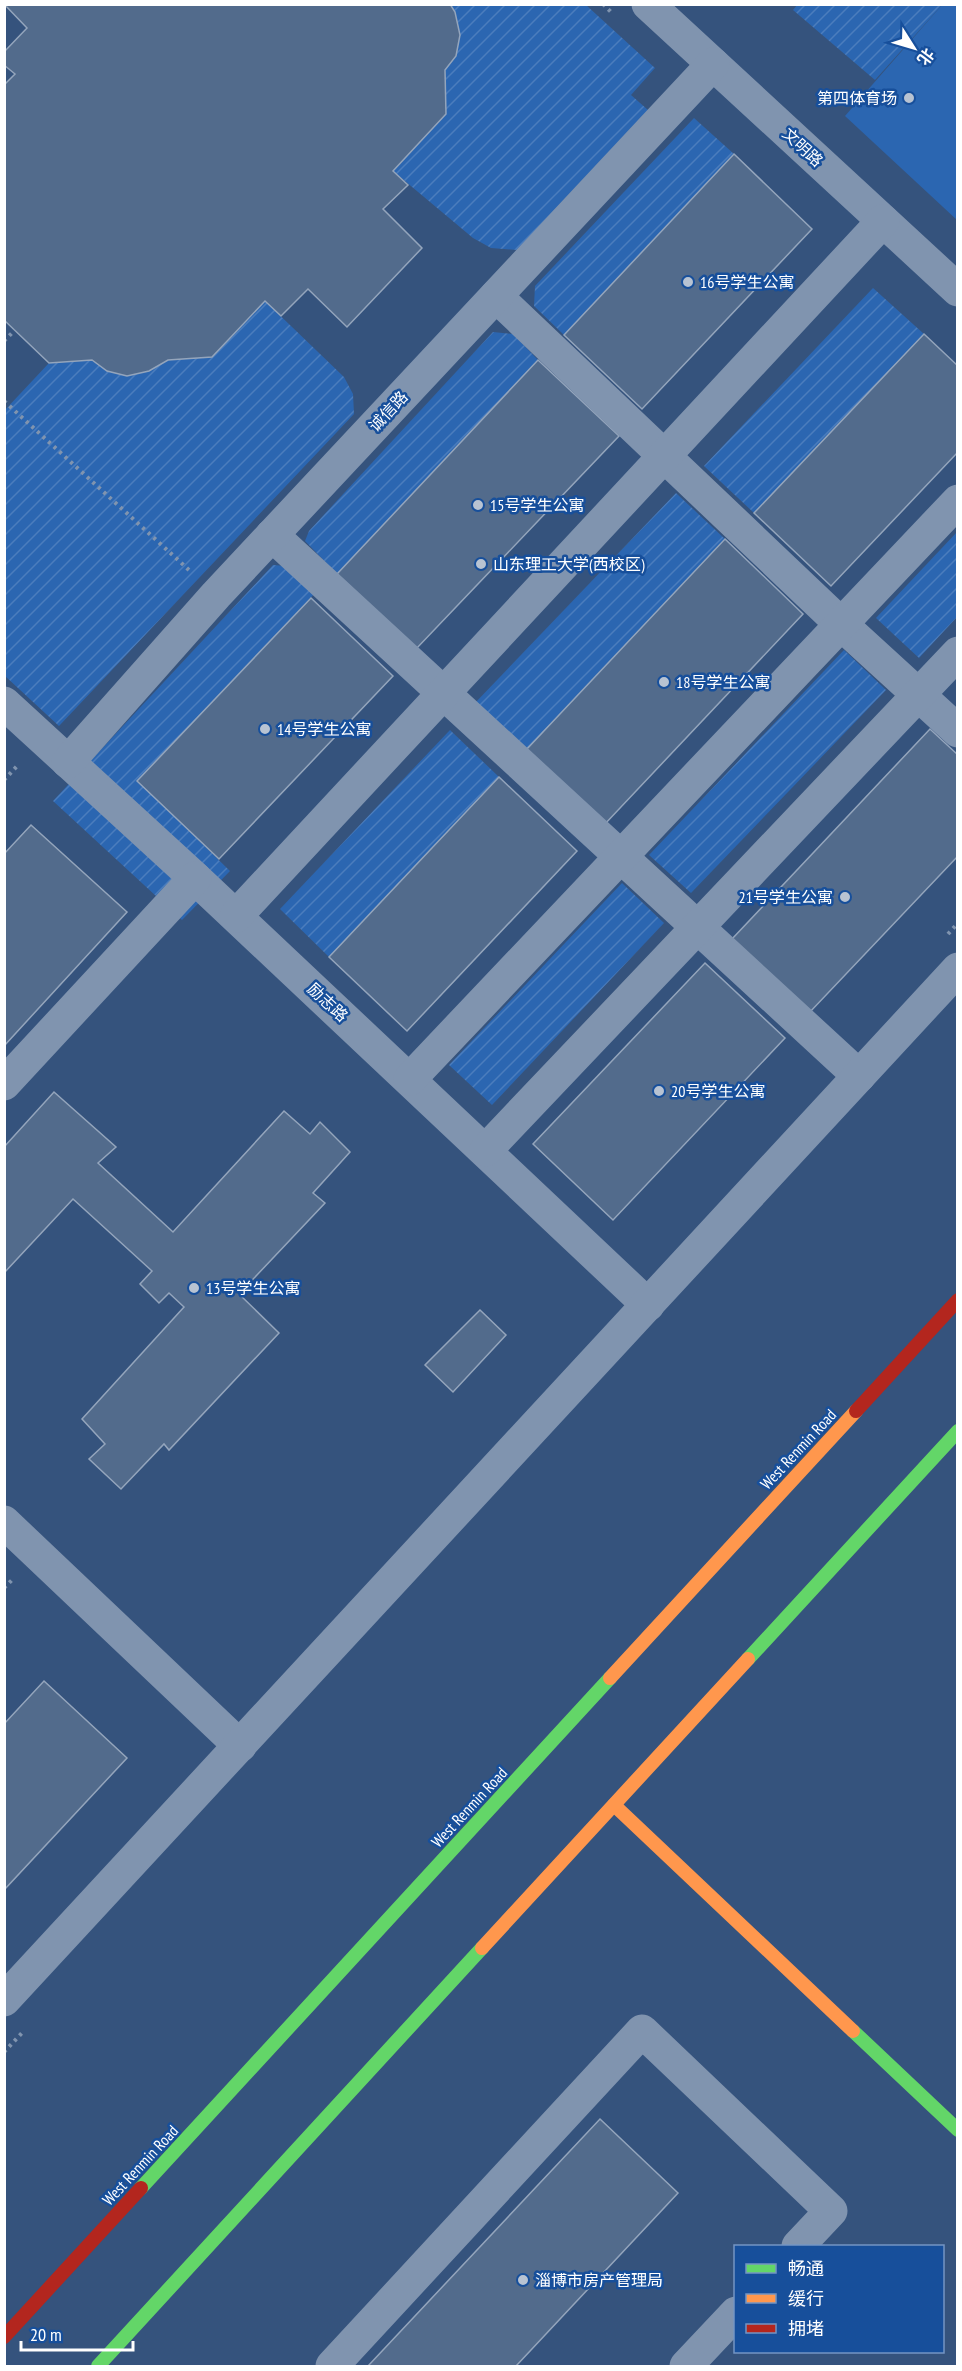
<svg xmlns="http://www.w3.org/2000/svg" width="962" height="2371" font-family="'PT Sans Narrow','Noto Sans SC',sans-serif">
	<defs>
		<pattern id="garden-furrows" width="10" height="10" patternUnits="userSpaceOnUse" patternTransform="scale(1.5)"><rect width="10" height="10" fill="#2b66b1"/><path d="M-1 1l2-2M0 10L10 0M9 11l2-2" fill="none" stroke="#4b7dbd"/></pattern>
	</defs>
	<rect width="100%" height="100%" fill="#35537d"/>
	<!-- grass -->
	<path fill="#2b66b1" d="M942,5h15v215l-112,-104z"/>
	<!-- garden -->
	<g fill="url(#garden-furrows)">
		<path d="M798,4h144v1l-67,75 -82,-70z"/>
		<path d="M450,5h136l69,63 -24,27 17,15 -131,140 -26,-2 -18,-10 -80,-67 53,-57 -1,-44 10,-14 5,-21 -5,-23z"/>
		<path d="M694,118l40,36 -170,181 -30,-29 1,-20z"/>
		<path d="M873,288l51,46 -170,179 -50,-47z"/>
		<path d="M265,301l79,76 9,17 1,20 -295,312 -54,-50 -1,-265 45,-48 43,-3 15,11 20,5 22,-5 19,-11 44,-3z"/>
		<path d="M493,332l20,2 25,26 -201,214 -32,-33 4,-10z"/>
		<path d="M676,493l49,46 -199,211 -51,-47z"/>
		<path d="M957,532v85l-38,41 -43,-40z"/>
		<path d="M273,565l13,1 30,26 -178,189 92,90 -48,49 -129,-119z"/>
		<path d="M844,650l42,40 -195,203 -42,-38z"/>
		<path d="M450,730l49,47 -170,180 -49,-48z"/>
		<path d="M622,883l42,40 -172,182 -43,-40z"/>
	</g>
	<!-- building -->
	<g fill="#526b8c" stroke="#94a5bc" stroke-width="1.5">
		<path d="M4,4h446l5,8 5,23 -4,21 -11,14 1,44 -53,57 15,14 -25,24 39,39 -75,79 -39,-38 -27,27 -16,-15 -53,56 -44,3 -19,11 -22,5 -20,-5 -15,-11 -43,3 -45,-43v-235l11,-11 -11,-9v-13l23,-24z"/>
		<path d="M734,154l78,75 -170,180 -78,-74z"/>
		<path d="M924,334l34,32v86l-127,134 -77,-73z"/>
		<path d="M538,360l81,76 -203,213 -79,-75z"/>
		<path d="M725,539l78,75 -199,211 -78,-75z"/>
		<path d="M311,598l82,78 -174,183 -82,-78z"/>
		<path d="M930,729l28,26v101l-149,157 -77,-74z"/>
		<path d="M499,777l78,74 -170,180 -78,-74z"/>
		<path d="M31,825l96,87 -123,134v-192z"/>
		<path d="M705,963l80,75 -172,182 -80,-76z"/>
		<path d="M54,1092l62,55 -18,16 75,69 111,-121 26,23 10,-12 30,30 -37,41 12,10 -86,91 40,39 -110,117 -5,-6 -43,45 -32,-30 16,-15 -23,-25 102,-112 -15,-14 -10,10 -19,-19 12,-13 -79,-72 -69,74v-126z"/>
		<path d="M480,1310l26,25 -53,57 -28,-27z"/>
		<path d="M44,1681l83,77 -123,132v-166z"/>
		<path d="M600,2119l78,74 -162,173h-148z"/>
	</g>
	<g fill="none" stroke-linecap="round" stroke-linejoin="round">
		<!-- path -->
		<g stroke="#8094af" stroke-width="4" stroke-dasharray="3 4.5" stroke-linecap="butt">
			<path d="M603,4l10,10"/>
			<path d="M4,341l11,-11"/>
			<path d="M4,401l185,169"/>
			<path d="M4,780l14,-15"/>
			<path d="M948,934l10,-11"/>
			<path d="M4,1588l8,-8"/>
			<path d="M4,2052l18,-19"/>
		</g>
		<!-- street -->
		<g stroke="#8094af" stroke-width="33">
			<path d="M648,4l310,286"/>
			<path d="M496,296l345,328 117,107"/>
			<path d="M272,535l587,541"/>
			<path d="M4,703l191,175 453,427"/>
			<path d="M68,762l148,-167 497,-531"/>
			<path d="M236,916l647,-695"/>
			<path d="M410,1079l548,-578"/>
			<path d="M4,1084l191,-206"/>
			<path d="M486,1150l472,-497"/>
			<path d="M4,1522l236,224"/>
			<path d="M4,2000l954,-1031"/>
			<path d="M332,2366l310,-335 189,180 -33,35"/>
			<path d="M686,2366l50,-53"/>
		</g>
		<!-- fast -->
		<g stroke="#63d668" stroke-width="14">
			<path d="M748,1659l210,-228"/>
			<path d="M853,2031l105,99"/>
			<path d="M141,2188l469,-510"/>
			<path d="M98,2366l384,-418"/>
		</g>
		<!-- slow -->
		<g stroke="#ff974d" stroke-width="14">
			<path d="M610,1678l246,-267"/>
			<path d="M614,1805l239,226"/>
			<path d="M482,1948l266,-289"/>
		</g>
		<!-- jam -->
		<g stroke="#b3261e" stroke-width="14">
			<path d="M856,1411l102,-111"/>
			<path d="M4,2337l137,-149"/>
		</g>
	</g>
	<!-- markers -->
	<g fill="#b8c3d2" stroke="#174f9b" stroke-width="2">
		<circle cx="909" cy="98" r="6"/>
		<circle cx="688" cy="282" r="6"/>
		<circle cx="478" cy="505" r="6"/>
		<circle cx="481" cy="564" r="6"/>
		<circle cx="664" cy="682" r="6"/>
		<circle cx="265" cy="729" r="6"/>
		<circle cx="845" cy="897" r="6"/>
		<circle cx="659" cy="1091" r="6"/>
		<circle cx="194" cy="1288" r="6"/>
		<circle cx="523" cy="2280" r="6"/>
	</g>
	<g text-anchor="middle" stroke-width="5" stroke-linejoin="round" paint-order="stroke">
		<!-- poi labels -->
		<g font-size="16" fill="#fff" stroke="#174f9b" text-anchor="start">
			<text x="897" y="104" text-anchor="end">第四体育场</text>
			<text x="700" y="288">16号学生公寓</text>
			<text x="490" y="511">15号学生公寓</text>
			<text x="493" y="570">山东理工大学(西校区)</text>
			<text x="676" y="688">18号学生公寓</text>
			<text x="277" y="735">14号学生公寓</text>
			<text x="833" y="903" text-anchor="end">21号学生公寓</text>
			<text x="671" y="1097">20号学生公寓</text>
			<text x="206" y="1294">13号学生公寓</text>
			<text x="535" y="2286">淄博市房产管理局</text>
		</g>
		<!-- street labels -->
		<g font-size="16" fill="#fff" stroke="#174f9b">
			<text transform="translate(803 147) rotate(43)" y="6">文明路</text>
			<text transform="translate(388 411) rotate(-47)" y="6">诚信路</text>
			<text transform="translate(328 1002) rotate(43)" y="6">励志路</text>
			<text transform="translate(798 1449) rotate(-47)" y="6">West Renmin Road</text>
			<text transform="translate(469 1807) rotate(-47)" y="6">West Renmin Road</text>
			<text transform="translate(140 2165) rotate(-47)" y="6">West Renmin Road</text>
		</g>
	</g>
	<!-- border -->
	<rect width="962" height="2371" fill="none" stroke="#ffffff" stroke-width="12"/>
	<!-- legend -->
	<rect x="734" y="2245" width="210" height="108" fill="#174f9b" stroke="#7495c3" stroke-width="1.5"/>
	<rect x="746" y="2264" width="30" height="9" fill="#63d668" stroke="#7495c3" stroke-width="1.5"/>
	<text x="788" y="2275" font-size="18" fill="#ffffff">畅通</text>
	<rect x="746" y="2294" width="30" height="9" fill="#ff974d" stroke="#7495c3" stroke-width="1.5"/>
	<text x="788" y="2305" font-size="18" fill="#ffffff">缓行</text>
	<rect x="746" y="2324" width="30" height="9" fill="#b3261e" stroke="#7495c3" stroke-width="1.5"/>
	<text x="788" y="2335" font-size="18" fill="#ffffff">拥堵</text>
	<!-- north arrow -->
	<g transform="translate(914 48) rotate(127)" stroke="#174f9b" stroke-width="4.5" paint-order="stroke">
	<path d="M0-4.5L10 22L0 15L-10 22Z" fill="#ffffff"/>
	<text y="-9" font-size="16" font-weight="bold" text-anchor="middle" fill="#ffffff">北</text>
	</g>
	<!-- scale -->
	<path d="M21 2341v9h112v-9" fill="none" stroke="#ffffff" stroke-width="3"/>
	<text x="30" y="2341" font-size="18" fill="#ffffff" stroke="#174f9b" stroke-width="4.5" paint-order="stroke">20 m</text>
</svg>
